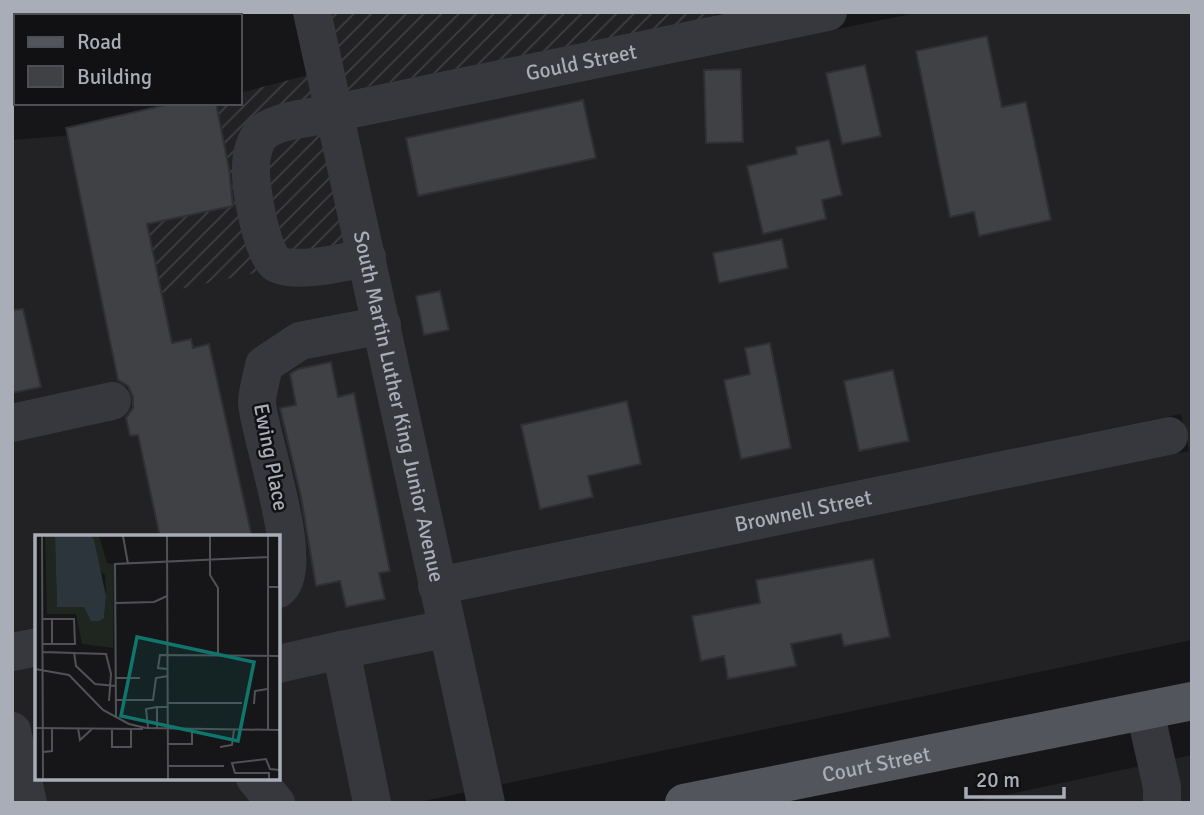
<svg xmlns="http://www.w3.org/2000/svg" width="1204" height="815" font-family="Signika,sans-serif">
	<defs>
		<pattern id="industrial-furrows" width="10" height="10" patternUnits="userSpaceOnUse" patternTransform="scale(1.75)"><rect width="10" height="10" fill="#222225"/><path d="M-1 1l2-2M0 10L10 0M9 11l2-2" fill="none" stroke="#3f3f43"/></pattern>
	</defs>
	<rect width="100%" height="100%" fill="#161618"/>
	<!-- built -->
	<g fill="#222225">
		<path d="M920,12h272v628l-693,145 -41,-184 731,-150 -8,-37 -731,150 -94,-436z"/>
		<path d="M86,134l262,119 13,56 -70,16 -44,36 22,176h-232v90l-25,5v-492z"/>
		<path d="M369,346l97,446 -51,11h-403v-132l25,-5v112h241v-167l15,-11 7,-9 7,-37 -32,-152 4,-24 28,-19z"/>
		<path d="M1192,755v48h-224z"/>
	</g>
	<!-- industrial -->
	<g fill="url(#industrial-furrows)">
		<path d="M329,12h386l1,4 -370,75z"/>
		<path d="M308,75l40,178 -242,52 95,-202h39v-10z"/>
	</g>
	<!-- building -->
	<g fill="#404145" stroke="#303034" stroke-width="2">
		<path d="M987,36l15,71 24,-5 25,118 -72,16 -5,-24 -24,5 -34,-166z"/>
		<path d="M865,65l16,71 -39,8 -16,-71z"/>
		<path d="M741,69l2,73 -37,1 -2,-73z"/>
		<path d="M583,100l13,58 -178,38 -12,-58z"/>
		<path d="M174,103h42l13,66 4,37 -86,18 25,119 19,-4 2,9 16,-4 43,193h-92l-22,-102 -8,1 -4,-18 7,-10v-11l-5,-11 -10,-6 -52,-252z"/>
		<path d="M829,140l13,55 -20,5 4,19 -63,15 -16,-68 50,-12 -1,-7z"/>
		<path d="M782,239l6,29 -69,15 -6,-30z"/>
		<path d="M440,291l9,39 -25,5 -8,-39z"/>
		<path d="M23,309l18,78 -29,6v-83z"/>
		<path d="M770,343l21,105 -50,11 -17,-79 26,-6 -5,-26z"/>
		<path d="M331,362l7,35 16,-4 36,178 -11,2 6,26 -39,8 -6,-26 -24,5 -15,-89 -21,-89 16,-3 -6,-31 8,-5z"/>
		<path d="M893,370l16,71 -50,10 -15,-70z"/>
		<path d="M627,401l14,63 -53,12 5,21 -53,12 -19,-84z"/>
		<path d="M873,559l17,78 -46,9 -3,-12 -50,10 5,22 -68,13 -4,-23 -23,5 -9,-45 68,-13 -4,-23z"/>
	</g>
	<g fill="none" stroke-linecap="round" stroke-linejoin="round">
		<!-- minor -->
		<g stroke="#37383d" stroke-width="38">
			<path id="s1" d="M312,12l174,791"/>
			<path id="s2" d="M367,257c-20,5 -72,17 -90,7 -15,-8 -27,-78 -26,-96 0,-12 3,-27 11,-35 17,-14 51,-15 72,-20l494,-101"/>
			<path d="M12,423l100,-22"/>
			<path id="s3" d="M437,586l732,-150"/>
			<path d="M278,589c29,-22 -18,-150 -21,-186 0,-12 5,-26 7,-38l36,-24 82,-16"/>
			<path d="M12,652l25,-5"/>
			<path d="M278,664l63,-14"/>
			<path d="M1145,711l17,76v16"/>
			<path d="M12,731l16,72"/>
			<path d="M255,778l21,25"/>
			<path d="M372,803l-31,-153 104,-21"/>
		</g>
		<!-- major -->
		<path stroke="#53555c" stroke-width="38" id="s4" d="M684,803l508,-102"/>
	</g>
	<g text-anchor="middle" stroke-width="5" stroke-linejoin="round" paint-order="stroke">
		<!-- street labels -->
		<g font-size="21" fill="#a8adb8" stroke="#111113">
			<text dy="7" stroke="none"><textPath href="#s2" startOffset="558">Gould Street</textPath></text>
			<text dy="7" stroke="none"><textPath href="#s1" startOffset="404">South Martin Luther King Junior Avenue</textPath></text>
			<text transform="translate(271 457) rotate(79)" y="7">Ewing Place</text>
			<text dy="7" stroke="none"><textPath href="#s3" startOffset="374">Brownell Street</textPath></text>
			<text dy="7" stroke="none"><textPath href="#s4" startOffset="196">Court Street</textPath></text>
		</g>
	</g>
	<!-- overview -->
	<g transform="translate(35 535)">
		<rect width="245" height="245" fill="#161618"/>
		<path d="M10,1h10l2,70 27,1 7,13 13,-2 2,-22 -1,-21 -6,-5 -8,-34h8l8,27 7,1 -1,84 -31,-4 -6,-30h-29z" fill="#1e261f"/>
		<path d="M20,1h36l3,4 12,56 -2,22 -5,3h-8l-7,-14h-27z" fill="#2c353c"/>
		<path fill="none" stroke="#505258" stroke-width="2" d="M7,1l1,243M88,1l5,28M132,1l1,243M175,1v39l8,13v67M233,52h11v-51M81,68l38,-1 13,-6M8,84h31l1,25h-32M17,109v-25M8,117l63,2 5,20 -2,27M39,117l2,14 19,18 21,2M0,134l34,6 34,35 26,14 17,4 134,2M132,134l-9,-1 2,-13 120,1M81,143h24M81,165h37l3,-22 12,-2M133,168h74M219,169l1,-13 12,-2M81,183l-1,-154 153,-7M0,193l108,1M43,193l2,12 12,-11M113,193l-2,-19 11,-2M122,193v-21h11M77,195v17h19v-17M233,195v-194M133,209h24v-15M185,212l12,-2 2,-15M8,217l9,-1v-22M133,231h56M234,244v-6h-34l-3,-10 34,-4 4,10 10,1"/>
		<path fill="#0f766e" fill-opacity="0.15" stroke="#0f766e" stroke-width="3.5" d="M102,102l117,25 -16,79 -117,-25z"/>
		<rect width="245" height="245" fill="none" stroke="#a8adb8" stroke-width="3.5"/>
	</g>
	<!-- border -->
	<rect width="1204" height="815" fill="none" stroke="#a8adb8" stroke-width="28"/>
	<!-- legend -->
	<rect x="14" y="14" width="228" height="91" fill="#111113" stroke="#4d4f55" stroke-width="2"/>
	<rect x="28" y="37" width="35" height="10" fill="#53555c" stroke="#4d4f55" stroke-width="2"/>
	<text x="77" y="49" font-size="21" fill="#a8adb8">Road</text>
	<rect x="28" y="66" width="35" height="21" fill="#404145" stroke="#4d4f55" stroke-width="2"/>
	<text x="77" y="84" font-size="21" fill="#a8adb8">Building</text>
	<!-- scale -->
	<path d="M966 787v10h98v-10" fill="none" stroke="#a8adb8" stroke-width="3.5"/>
	<text x="976" y="787" font-size="21" fill="#a8adb8" stroke="#111113" stroke-width="5" paint-order="stroke">20 m</text>
</svg>
